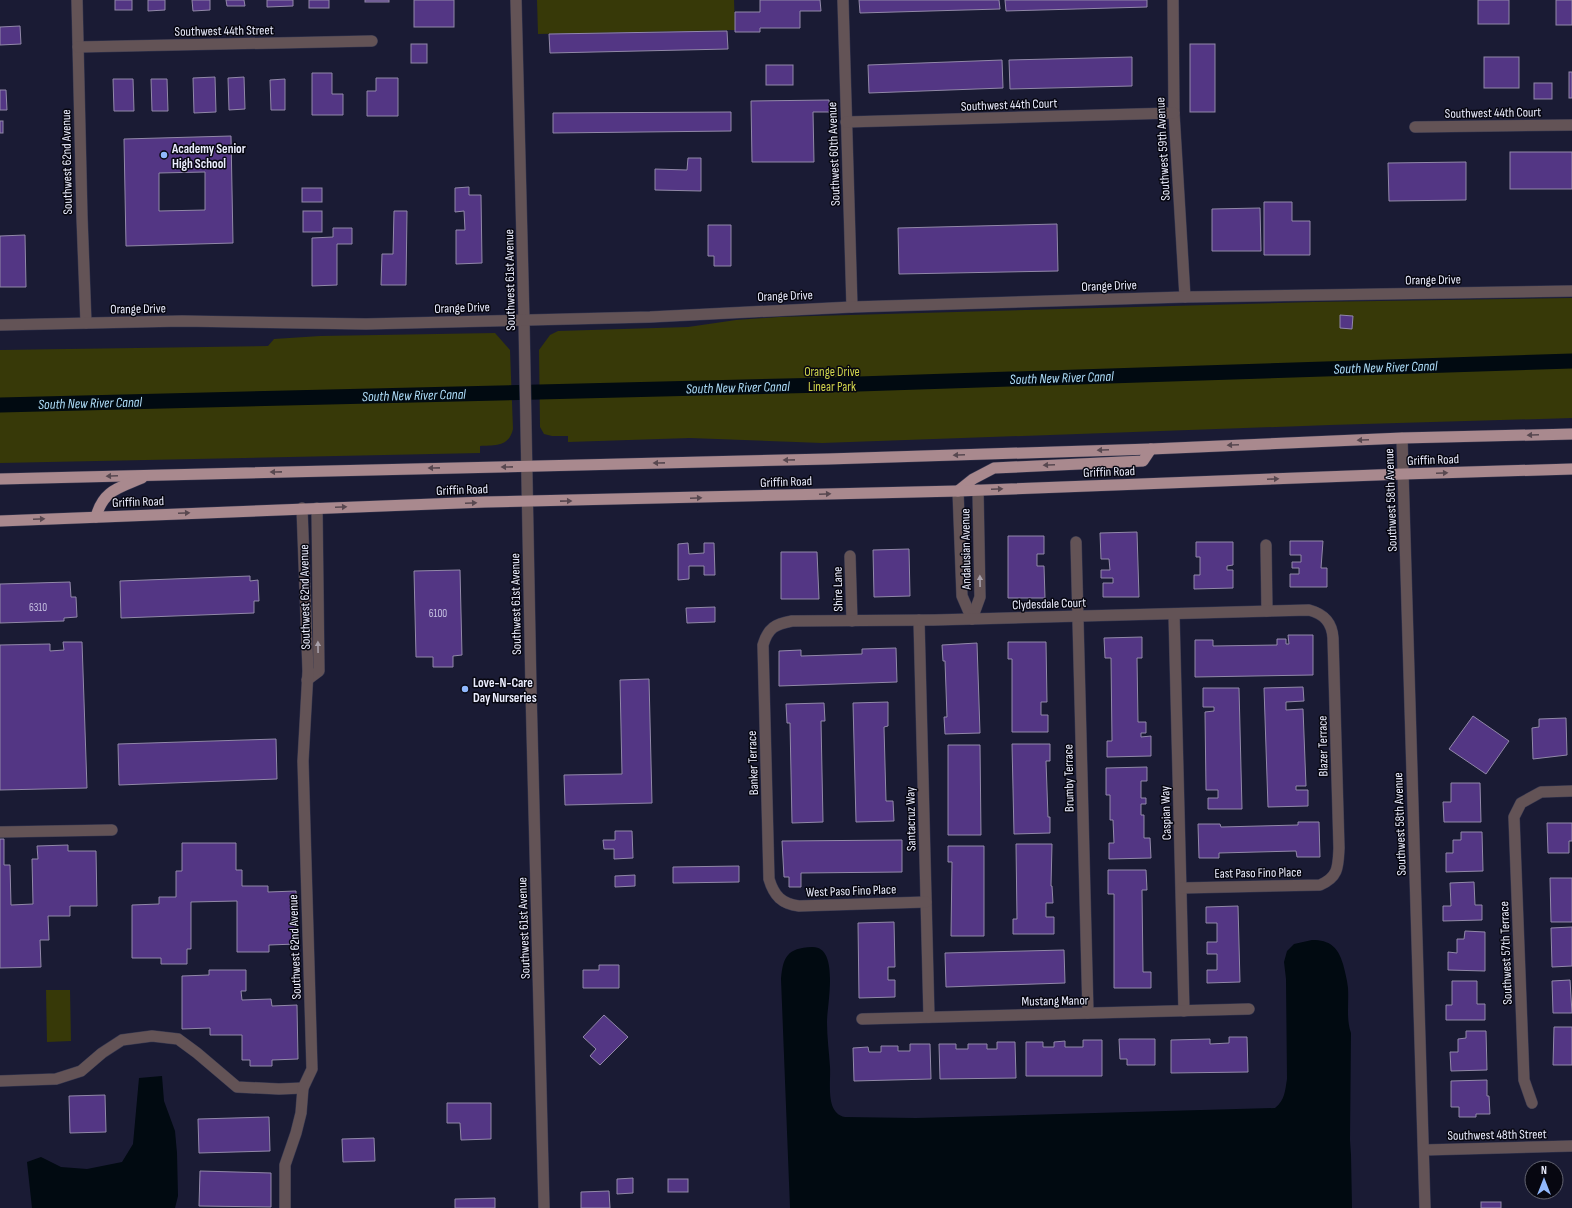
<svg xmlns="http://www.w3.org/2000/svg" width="1572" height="1208" font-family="'Sofia Sans Condensed',sans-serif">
	<rect width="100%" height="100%" fill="#1a1b34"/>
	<!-- green -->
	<g fill="#373908">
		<path d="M537,0h197l1,30 -197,4z"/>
		<path d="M1572,298v120l-242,7 -508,18 -132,-5 -122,4v-6h-16l-8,-2 -4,-7 -1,-77 11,-15 8,-4 130,-4 48,-7 43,-3 534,-15z"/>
		<path d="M495,333l15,17 3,79c-4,18 -18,16 -33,17v7l-480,10v-113l268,-4 6,-7 46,-3z"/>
		<path d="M46,990h24l1,51 -24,1z"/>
	</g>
	<!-- water -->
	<g fill="#010a11">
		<path d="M1312,940c18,0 26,7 31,24 2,8 4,15 5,24 1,15 -2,31 3,45l-1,107 1,15 1,53h-562l-9,-229c2,-22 6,-31 31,-32 28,-1 15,58 15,75 0,15 2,30 3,45 1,16 -5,46 15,50l71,1 359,-10c10,-8 10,-17 12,-29l-1,-100 -2,-17 3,-11 7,-7z"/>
		<path d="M162,1076l2,25 11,30 2,22 1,43 -3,12h-143l-5,-46 14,-5 20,10 26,2 35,-7 11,-18 6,-66z"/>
	</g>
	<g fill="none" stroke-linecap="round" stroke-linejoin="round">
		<!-- canal -->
		<path stroke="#010a11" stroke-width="15" id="s1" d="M0,405l828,-20 744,-24"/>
	</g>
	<!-- building -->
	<g fill="#533684" stroke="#9188a8" fill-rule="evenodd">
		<rect x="115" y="0" width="17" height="10"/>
		<path d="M148,0h17v10l-17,1z"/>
		<path d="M192,0h18v10l-17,1z"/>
		<path d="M226,0h18l1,6h-18z"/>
		<path d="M267,0h26v6l-26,1z"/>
		<rect x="309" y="0" width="20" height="8"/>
		<rect x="365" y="0" width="24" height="2"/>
		<rect x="414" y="0" width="40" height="27"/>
		<path d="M760,0h60l1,11h-21v17h-40v4h-25v-20h25z"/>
		<path d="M859,0h140l1,9 -140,4z"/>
		<path d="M1005,0h142v7l-141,4z"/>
		<rect x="1478" y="0" width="31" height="24"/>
		<rect x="1556" y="0" width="16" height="25"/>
		<path d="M20,26l1,18 -21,1v-18z"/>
		<path d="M727,31l1,18 -178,4 -1,-19z"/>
		<rect x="411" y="44" width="16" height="19"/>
		<rect x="1190" y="44" width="25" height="68"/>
		<path d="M1132,57v29l-122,3 -1,-29z"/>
		<rect x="1484" y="57" width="35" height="31"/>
		<path d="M1002,60l1,28 -134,5 -1,-28z"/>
		<rect x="766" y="65" width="27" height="20"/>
		<rect x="1569" y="72" width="3" height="26"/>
		<path d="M312,73h20v21h11v21h-31z"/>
		<path d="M215,77l1,35 -22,1 -1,-35z"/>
		<path d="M244,77l1,32 -16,1 -1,-32z"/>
		<path d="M376,78h22v38h-31v-25h9z"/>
		<path d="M113,79h20l1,32h-20z"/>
		<path d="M151,79h16l1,32h-16z"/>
		<path d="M285,79v31h-14l-1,-30z"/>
		<rect x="1534" y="83" width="18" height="16"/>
		<path d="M0,90h6l1,20h-7z"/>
		<path d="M829,100l1,12h-17l1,50h-62l-1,-61z"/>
		<path d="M731,112v19l-178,2v-20z"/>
		<rect x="0" y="121" width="3" height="12"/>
		<path d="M231,136l2,107 -107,3 -2,-107zM205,172v38l-46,1v-38z"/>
		<rect x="1510" y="152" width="62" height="37"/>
		<path d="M688,158h13v33l-46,-1v-21l32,1z"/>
		<path d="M1466,162v38l-77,1 -1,-38z"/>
		<path d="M469,187v8h12l1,68 -26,1v-34h9l-1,-19 -9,1v-24z"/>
		<rect x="302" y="188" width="20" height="14"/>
		<path d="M1264,202h28v19h18v34h-46z"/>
		<path d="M1260,208l1,43h-49v-42z"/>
		<rect x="303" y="211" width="19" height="21"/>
		<path d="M394,211h13l-1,74h-25l1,-31h11z"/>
		<path d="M1057,224l1,47 -159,3 -1,-46z"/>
		<path d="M708,225h23v41h-17v-10h-6z"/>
		<path d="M333,228h19v16h-15v41l-25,1v-48l21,-1z"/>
		<path d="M25,235l1,52h-26v-51z"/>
		<path d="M1340,315l13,1 -1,13 -12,-1z"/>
		<path d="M1137,532l2,65h-36v-14h10v-5h-12v-8h9l-1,-11h-8l-1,-26z"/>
		<path d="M1008,536h36v18h-7v12h7l1,32h-37z"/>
		<path d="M1290,541h33l-2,27h6v19h-37v-13h9v-6h-7v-6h9v-7h-11z"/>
		<path d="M1196,542h37v23l-6,1v4h6v18l-39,1v-14h6v-18h-4z"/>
		<path d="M688,543l1,11 15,-1v-10h10l1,32h-11v-9h-15v13l-11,1v-36z"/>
		<path d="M909,549l1,47 -36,1 -1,-47z"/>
		<path d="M781,552h36l2,47h-38z"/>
		<path d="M460,570l2,85 -9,1v11h-20v-10h-17l-2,-86z"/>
		<path d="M250,576v5l8,-1 1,21h-5v12l-133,5 -1,-37z"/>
		<path d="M70,582l1,15h5l1,20 -13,1v3l-64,2v-39z"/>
		<path d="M715,607v15l-28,1 -1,-15z"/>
		<path d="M1288,635h25v40l-118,2v-37h18v6l64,-1v-6h9v5h3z"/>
		<path d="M1142,637v21h-5l1,64h8v11h-5v4l10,-1v20l-44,1v-16h5l-1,-83h-6l-1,-20z"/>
		<path d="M63,642h19l5,146 -87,2v-145l50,-1v7l14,-1z"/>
		<path d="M1008,642h38l1,60h-6v13h7v17h-36v-73h-4z"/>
		<path d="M977,643l3,90 -35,1 -1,-17h3l-2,-56h-2l-1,-16z"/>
		<path d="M896,648l1,34 -118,4v-35l22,-1v6l61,-2v-5z"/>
		<path d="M649,679l3,124 -87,2 -1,-30 58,-1 -2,-94z"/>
		<path d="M1303,687l1,14 -18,1v8l17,-1 3,77h-10v4h12v16l-40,1 -4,-119z"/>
		<path d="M1203,688h36l3,121h-34v-11h10v-8h-12l-1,-78 9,-1v-4h-11z"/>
		<path d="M888,702v24l-4,1 2,74h7l1,20 -38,1 -3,-119z"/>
		<path d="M824,703l1,18h-4l2,101 -31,1 -2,-100h-3l-1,-19z"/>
		<path d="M1473,716l36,25 -23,33 -37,-25z"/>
		<path d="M1566,718l1,37 -34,4 -1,-31 7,-1v-8z"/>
		<path d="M276,739l1,40 -158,6 -1,-41z"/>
		<path d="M1012,744h38v17h-4l2,56h2v16l-36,1z"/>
		<path d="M948,745h32l1,90h-33z"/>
		<path d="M1147,767v14h-6v17h5v6h-5v11h3v23h6l1,20 -42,1v-16h5l-1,-23h-3v-25h-4v-27z"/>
		<path d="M1451,783h29l1,39h-37l-1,-20h8z"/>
		<path d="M1298,822h21l1,35h-23l-1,-6 -77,2v5h-20l-1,-34h22l1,3 77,-2z"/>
		<path d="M1547,823h25v18h-3v12h-21z"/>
		<path d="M615,831h17l1,27 -19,1v-10h-10l-1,-9h12z"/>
		<path d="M1461,832h21l1,39 -37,1v-19h7v-13h8z"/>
		<path d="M0,839h4v26h6l1,40 22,-1 -1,-45h6l-1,-13 31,-1v6h28l1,55h-27v10h-22l1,24h-9l1,27 -41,1z"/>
		<path d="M902,840v32l-101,1v14h-12v-10h-5l-2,-36z"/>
		<path d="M182,843h54v27h6v16h26v6l28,-1v53l-27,1v7h-32v-51l-46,1v47h-4v15h-26v-6h-29v-53l27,-1v-7h17v-26h6z"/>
		<path d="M1016,844h36l-1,42h1l1,17h-7v14h8v17h-41v-15h4z"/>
		<path d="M948,846h36v90h-33l1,-74h-4z"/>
		<path d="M739,866v16l-66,1v-16z"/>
		<path d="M1108,870h38l1,20h-5l1,82h8v16h-37v-94h-6z"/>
		<path d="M635,875v11l-20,1v-11z"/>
		<path d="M1550,878h22v44h-21z"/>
		<path d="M1474,882l1,23h7v15l-39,1v-15h8l-1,-23z"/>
		<path d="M1238,906l2,76 -33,1v-13h10v-16h-10v-12h10v-19h-11v-16z"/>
		<path d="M894,922l1,45h-7v13h7v17l-36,1 -1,-75z"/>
		<path d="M1572,927v39l-20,1 -1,-39z"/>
		<path d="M1465,931l20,1v39l-37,-1v-18l9,1v-14h7z"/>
		<path d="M1064,950l1,33 -119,4 -1,-34z"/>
		<path d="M599,965h20v23h-36v-18h16z"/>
		<path d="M209,970h37v21h-5l1,9 29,-1 1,7 25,-1 1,54 -26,1v6h-22v-6h-8v-25h-32v-7l-28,1v-53l27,-1z"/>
		<path d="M1570,980l2,33h-19l-1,-32z"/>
		<path d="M1452,981h25v23h8v16h-39v-15h6z"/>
		<path d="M604,1015l24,22 -28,28 -10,-9 6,-7 -13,-12z"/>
		<path d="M1554,1027h18v38h-19z"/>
		<path d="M1466,1031h20l1,39 -36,1 -1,-19h8v-13l8,-1z"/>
		<path d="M1229,1037h18l1,35 -77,1v-33l39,-1v5l19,-1z"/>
		<path d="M1119,1039h36v26h-28v-6h-7z"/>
		<path d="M1083,1040h19v36h-76v-34h17v5h11v-5l11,-1v6h18z"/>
		<path d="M997,1042h18l1,36 -76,1 -1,-35h17v5h12v-5h19v5h10z"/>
		<path d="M910,1044h20l1,35 -77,2 -1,-33 15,-1 1,5h12v-6h17v5h12z"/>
		<path d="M1487,1080v16h2l1,18h-14v3h-17v-10h-8v-26z"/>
		<path d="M105,1095l1,37 -36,1 -1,-37z"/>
		<path d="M447,1103h44v36l-30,1 -1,-17h-13z"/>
		<path d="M269,1117l1,34 -71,2 -1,-34z"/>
		<path d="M374,1138l1,23 -32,1 -1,-23z"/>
		<path d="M200,1171l71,2v34l-72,-1z"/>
		<path d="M633,1178v15l-16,1v-15z"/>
		<rect x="668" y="1179" width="20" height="13"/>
		<path d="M609,1191l1,17h-29v-16z"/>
		<path d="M495,1198v10h-40v-9z"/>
		<rect x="1481" y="1202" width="20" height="6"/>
	</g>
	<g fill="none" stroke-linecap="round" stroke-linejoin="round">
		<!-- minor casing -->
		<g stroke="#373850" stroke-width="12">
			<g id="minor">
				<path d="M77,0l5,217 4,106"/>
				<path d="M516,0l8,320"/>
				<path d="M843,0l9,307"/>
				<path d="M1173,0l1,113 11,184"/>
				<path d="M78,47l294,-6"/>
				<path d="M846,122l328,-9"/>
				<path d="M1415,127l157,-2"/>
				<path d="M958,491l4,105 10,23"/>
				<path d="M1076,542l12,471"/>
				<path d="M1266,545l1,66"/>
				<path d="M850,556l2,65"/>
				<path d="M1174,614l10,397"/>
				<path d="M972,619l8,-22 -2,-107"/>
				<path d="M919,620l10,397"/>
				<path d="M307,680l12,-9 -2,-163"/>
				<path d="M0,832l112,-2"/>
				<path d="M926,902l-127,4c-17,-2 -25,-10 -30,-27l-6,-234c5,-17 12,-21 29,-24l142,-1 375,-10c15,4 23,12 24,28l6,210c-1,18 0,29 -19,37l-138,3"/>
				<path d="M862,1019l387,-10"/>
				<path d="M0,1081l56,-2 25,-8 21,-18 20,-13 30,-4 26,3 19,14 40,34 42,2 24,-1"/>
				<path d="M1532,1103l-8,-23 -10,-263 7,-14 20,-11 31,-1"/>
				<path d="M1424,1150l148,-4"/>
				<path d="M285,1208v-43l11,-32 5,-20 2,-25 9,-19 -9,-308 5,-90 -6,-163"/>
			</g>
		</g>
		<!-- tertiary casing -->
		<g stroke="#373850" stroke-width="12">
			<g id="tertiary">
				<path d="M524,320l7,370 13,518"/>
				<path d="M0,325l182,-4 184,3 284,-7 202,-10 333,-10 387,-6"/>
				<path d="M1402,438l23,770"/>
			</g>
		</g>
		<!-- primary casing -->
		<g stroke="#373850" stroke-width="12">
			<g id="primary">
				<path d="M0,479l828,-20 323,-10 251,-11 170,-4"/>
				<path d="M958,491l15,-12 21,-11 149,-7 8,-12"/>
				<path d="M96,517c7,-27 23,-29 46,-39"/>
				<path d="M0,521l485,-19 473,-11 445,-17 169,-5"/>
			</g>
		</g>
		<!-- minor -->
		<use href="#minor" stroke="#635356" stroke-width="11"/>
		<!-- tertiary -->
		<use href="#tertiary" stroke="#635356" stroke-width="11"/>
		<!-- primary -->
		<use href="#primary" stroke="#a9898e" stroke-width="11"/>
	</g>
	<!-- one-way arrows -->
	<defs><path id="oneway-solid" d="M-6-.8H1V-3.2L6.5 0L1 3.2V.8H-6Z"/></defs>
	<g fill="#584850">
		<use href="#oneway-solid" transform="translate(1533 435) rotate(178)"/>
		<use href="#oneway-solid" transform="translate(1363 440) rotate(178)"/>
		<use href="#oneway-solid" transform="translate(1233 445) rotate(178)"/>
		<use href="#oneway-solid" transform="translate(1103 450) rotate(178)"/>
		<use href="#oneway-solid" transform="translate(959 455) rotate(178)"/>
		<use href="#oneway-solid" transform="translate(789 460) rotate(179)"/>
		<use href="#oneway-solid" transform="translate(659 463) rotate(179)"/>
		<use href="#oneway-solid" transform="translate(1049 465) rotate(177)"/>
		<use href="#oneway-solid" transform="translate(507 467) rotate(179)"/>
		<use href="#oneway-solid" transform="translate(434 468) rotate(179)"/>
		<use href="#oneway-solid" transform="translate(276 472) rotate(179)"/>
		<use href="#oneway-solid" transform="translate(1442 473) rotate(-2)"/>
		<use href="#oneway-solid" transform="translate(112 476) rotate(178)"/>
		<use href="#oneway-solid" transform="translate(1273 479) rotate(-2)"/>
		<use href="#oneway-solid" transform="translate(997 489) rotate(-2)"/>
		<use href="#oneway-solid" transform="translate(825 494) rotate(-2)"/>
		<use href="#oneway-solid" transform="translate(696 498) rotate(-2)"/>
		<use href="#oneway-solid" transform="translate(566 501) rotate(-1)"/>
		<use href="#oneway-solid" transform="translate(471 503) rotate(-2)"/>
		<use href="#oneway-solid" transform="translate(341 507) rotate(-2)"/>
		<use href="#oneway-solid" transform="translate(184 513) rotate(-2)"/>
		<use href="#oneway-solid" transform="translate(39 519) rotate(-2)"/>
	</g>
	<g fill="#a7a0aa">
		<use href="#oneway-solid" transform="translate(980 581) rotate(-91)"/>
		<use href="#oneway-solid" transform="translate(318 647) rotate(-91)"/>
	</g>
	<!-- markers -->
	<g fill="#91b8fd" stroke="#070711" stroke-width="1.5">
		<circle cx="164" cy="155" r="4"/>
		<circle cx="465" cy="689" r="4"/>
	</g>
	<g text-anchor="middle" stroke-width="3" stroke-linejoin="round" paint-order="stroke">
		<!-- number labels -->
		<g font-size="11" fill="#c5bfe0">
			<text x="38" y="611">6310</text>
			<text x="438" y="617">6100</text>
		</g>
		<!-- street labels -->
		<g font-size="13" fill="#ebedfe" stroke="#070711">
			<text transform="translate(224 30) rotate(-1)" y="5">Southwest 44th Street</text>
			<text transform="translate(1009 104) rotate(-2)" y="5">Southwest 44th Court</text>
			<text transform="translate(1493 112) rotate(-1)" y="5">Southwest 44th Court</text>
			<text transform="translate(1162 149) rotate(-93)" y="5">Southwest 59th Avenue</text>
			<text transform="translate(833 154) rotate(-92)" y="5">Southwest 60th Avenue</text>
			<text transform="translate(66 162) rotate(-91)" y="5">Southwest 62nd Avenue</text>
			<text transform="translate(1433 279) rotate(-1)" y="5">Orange Drive</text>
			<text transform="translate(509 280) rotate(-91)" y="5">Southwest 61st Avenue</text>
			<text transform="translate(1109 285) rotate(-2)" y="5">Orange Drive</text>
			<text transform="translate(785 295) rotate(-2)" y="5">Orange Drive</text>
			<text transform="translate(462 307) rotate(-2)" y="5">Orange Drive</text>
			<text transform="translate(138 308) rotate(-1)" y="5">Orange Drive</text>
			<text transform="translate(1433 459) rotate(-2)" y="5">Griffin Road</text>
			<text transform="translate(1109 471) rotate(-2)" y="5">Griffin Road</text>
			<text transform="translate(786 481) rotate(-2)" y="5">Griffin Road</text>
			<text transform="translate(462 489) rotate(-2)" y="5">Griffin Road</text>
			<text transform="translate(1390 500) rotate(-92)" y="5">Southwest 58th Avenue</text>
			<text transform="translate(138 501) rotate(-2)" y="5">Griffin Road</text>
			<text transform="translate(965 549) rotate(-91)" y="5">Andalusian Avenue</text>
			<text transform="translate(837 589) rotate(-91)" y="5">Shire Lane</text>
			<text transform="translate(304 597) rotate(-91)" y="5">Southwest 62nd Avenue</text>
			<text transform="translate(1049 603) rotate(-2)" y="5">Clydesdale Court</text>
			<text transform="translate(515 604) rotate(-91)" y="5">Southwest 61st Avenue</text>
			<text transform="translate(1322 746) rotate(-91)" y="5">Blazer Terrace</text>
			<text transform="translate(752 763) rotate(-92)" y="5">Banker Terrace</text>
			<text transform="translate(1068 778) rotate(-91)" y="5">Brumby Terrace</text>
			<text transform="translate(1165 813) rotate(-92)" y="5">Caspian Way</text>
			<text transform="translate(910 819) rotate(-91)" y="5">Santacruz Way</text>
			<text transform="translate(1399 824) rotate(-92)" y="5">Southwest 58th Avenue</text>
			<text transform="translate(1258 872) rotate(-1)" y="5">East Paso Fino Place</text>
			<text transform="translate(851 890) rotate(-2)" y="5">West Paso Fino Place</text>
			<text transform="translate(523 928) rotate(-92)" y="5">Southwest 61st Avenue</text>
			<text transform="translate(294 947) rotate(-92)" y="5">Southwest 62nd Avenue</text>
			<text transform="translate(1505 953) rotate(-92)" y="5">Southwest 57th Terrace</text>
			<text transform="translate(1055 1000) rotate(-1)" y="5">Mustang Manor</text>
			<text transform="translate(1497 1134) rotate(-1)" y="5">Southwest 48th Street</text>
		</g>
		<!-- poi labels -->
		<g font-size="13" font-weight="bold" fill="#ebedfe" stroke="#070711" text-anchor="start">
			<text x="172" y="153">Academy Senior<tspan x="172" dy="15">High School</tspan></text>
			<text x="473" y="687">Love-N-Care<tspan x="473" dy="15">Day Nurseries</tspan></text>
		</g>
		<!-- park labels -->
		<g font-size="13" fill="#cfd44c" stroke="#070711">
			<text x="832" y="376">Orange Drive<tspan x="832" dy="15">Linear Park</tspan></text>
		</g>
		<!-- water labels -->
		<g font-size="14" font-style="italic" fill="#aeddf9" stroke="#070711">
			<text dy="5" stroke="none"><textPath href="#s1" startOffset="1386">South New River Canal</textPath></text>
			<text dy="5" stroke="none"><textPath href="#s1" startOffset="1062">South New River Canal</textPath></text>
			<text dy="5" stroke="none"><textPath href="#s1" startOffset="738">South New River Canal</textPath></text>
			<text dy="5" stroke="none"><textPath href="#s1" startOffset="414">South New River Canal</textPath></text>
			<text dy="5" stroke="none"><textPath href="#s1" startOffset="90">South New River Canal</textPath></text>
		</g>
	</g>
	<!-- north arrow -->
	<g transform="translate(1544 1180)"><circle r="19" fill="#070711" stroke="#626370"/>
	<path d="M0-3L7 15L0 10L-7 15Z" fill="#91b8fd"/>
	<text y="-6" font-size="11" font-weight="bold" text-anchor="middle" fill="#ebedfe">N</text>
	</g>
</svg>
